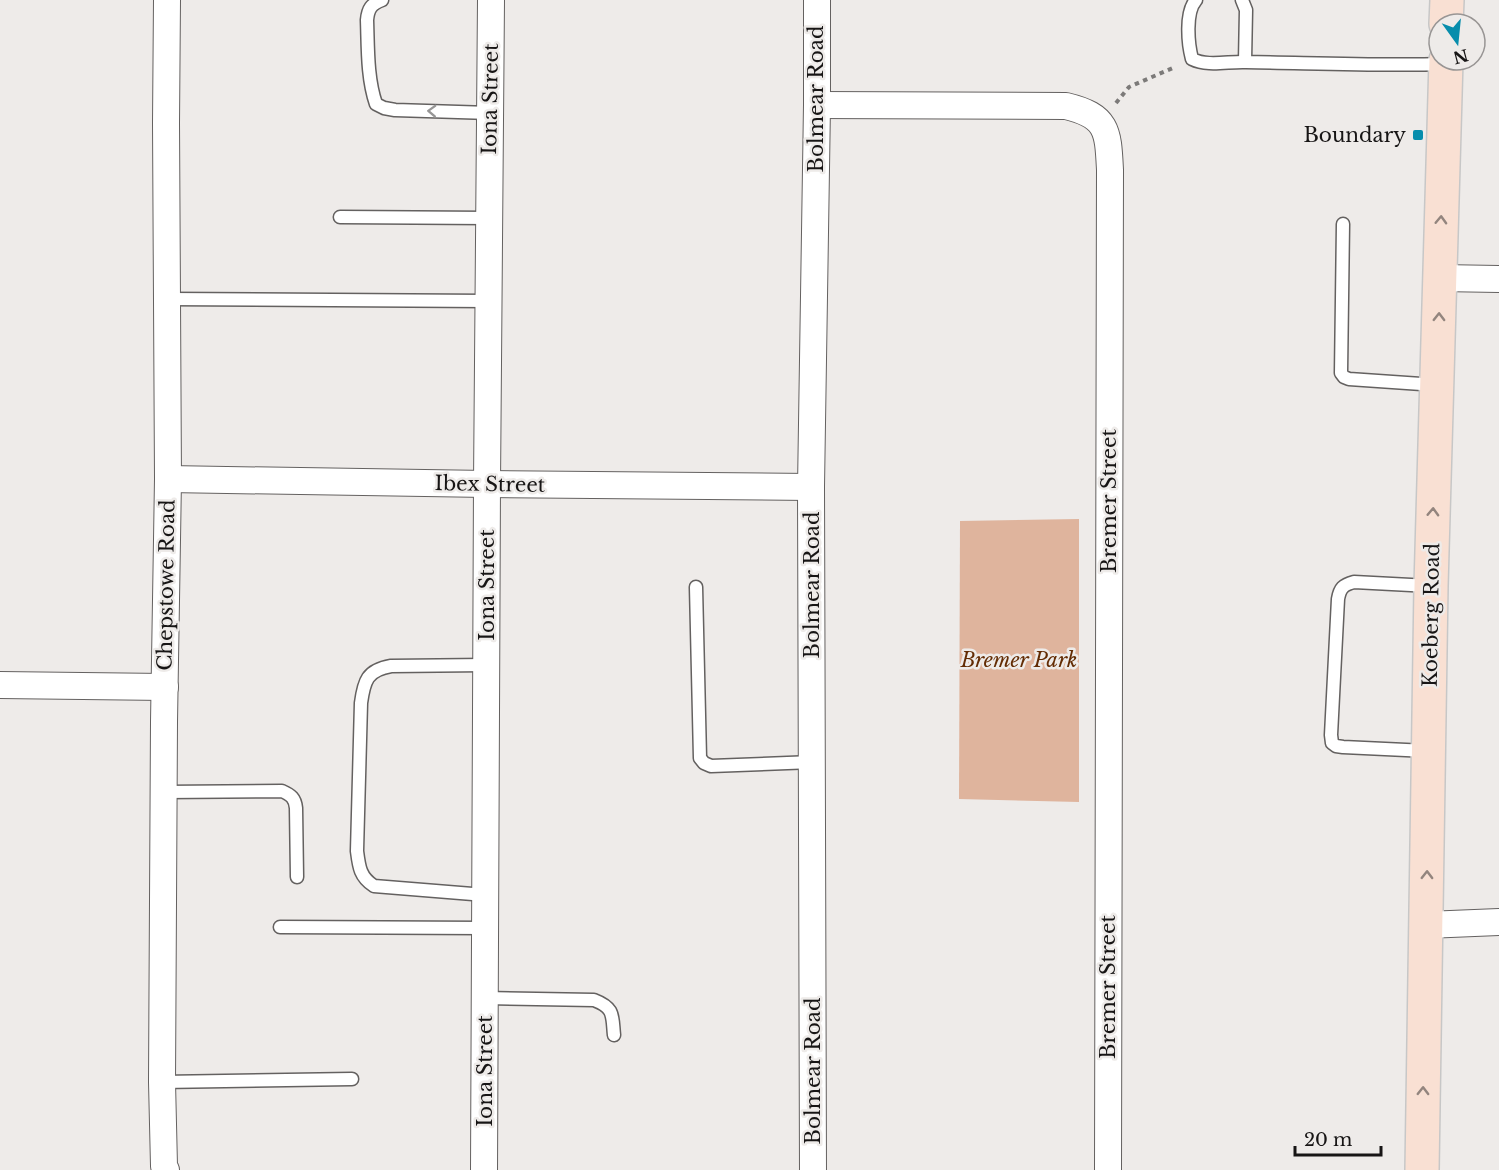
<svg xmlns="http://www.w3.org/2000/svg" width="1499" height="1170" font-family="'Libre Baskerville',serif">
	<rect width="100%" height="100%" fill="#eeebe9"/>
	<!-- green -->
	<path fill="#dfb49d" d="M1079,519v283l-120,-3 1,-278z"/>
	<g fill="none" stroke-linecap="round" stroke-linejoin="round">
		<!-- service casing -->
		<g stroke="#646160" stroke-width="15">
			<g id="service">
				<path d="M382,0c-11,4 -14,9 -15,20 1,27 0,58 9,84l8,4 11,2 95,3"/>
				<path d="M1196,0c-11,12 -8,44 -4,59 16,8 37,2 54,3 67,1 132,4 198,2"/>
				<path d="M1242,0l4,10 -1,51"/>
				<path d="M340,217l149,1"/>
				<path d="M1343,224l-2,149 3,4 5,2 87,6"/>
				<path d="M167,299l322,2"/>
				<path d="M696,587l4,171 4,5 7,3 102,-4"/>
				<path d="M1427,751l-84,-4 -7,-1 -4,-3 -1,-8 7,-136c2,-11 5,-14 16,-17l76,4"/>
				<path d="M164,792l118,-1c9,4 13,7 14,17l1,69"/>
				<path d="M485,895l-111,-9c-14,-9 -15,-19 -17,-35l4,-148c3,-22 6,-33 30,-37l95,-1"/>
				<path d="M280,927l205,1"/>
				<path d="M485,998l109,2c21,8 18,16 20,35"/>
				<path d="M162,1082l190,-3"/>
			</g>
		</g>
		<!-- minor casing -->
		<g stroke="#646160" stroke-width="28">
			<g id="minor">
				<path d="M817,105l249,1c42,10 42,25 44,64l-2,1000"/>
				<path d="M1440,278l59,1"/>
				<path d="M168,479l319,5 324,3"/>
				<path d="M0,685l165,2"/>
				<path d="M1426,925l73,-3"/>
				<path d="M166,1170l-2,-4 -2,-84 2,-360 4,-243 -2,-356 1,-123"/>
				<path d="M484,1170l3,-686 4,-484"/>
				<path d="M813,1170l-2,-683 6,-382v-105"/>
			</g>
		</g>
		<!-- primary casing -->
		<g stroke="#c7c7c7" stroke-width="36">
			<g id="primary">
				<path d="M1446,24l1,-24"/>
				<path d="M1422,1170l9,-584 15,-526"/>
			</g>
		</g>
		<!-- path -->
		<path stroke="#7c7a79" stroke-width="4" stroke-dasharray="4.5 4.5" stroke-linecap="butt" d="M1116,103l13,-16 46,-20"/>
		<!-- service -->
		<use href="#service" stroke="#fff" stroke-width="12"/>
		<!-- minor -->
		<use href="#minor" stroke="#fff" stroke-width="26"/>
		<!-- primary -->
		<use href="#primary" stroke="#f9e0d3" stroke-width="33"/>
	</g>
	<!-- one-way arrows -->
	<defs><path id="oneway-chevron" d="M-2-3.5L2.5 0L-2 3.5" fill="none" stroke-width="1.6" stroke-linecap="round" stroke-linejoin="round" transform="scale(1.5)"/></defs>
	<use stroke="#979696" href="#oneway-chevron" transform="translate(432 111) rotate(-178)"/>
	<g stroke="#93857e">
		<use href="#oneway-chevron" transform="translate(1441 220) rotate(-88)"/>
		<use href="#oneway-chevron" transform="translate(1439 317) rotate(-89)"/>
		<use href="#oneway-chevron" transform="translate(1433 512) rotate(-88)"/>
		<use href="#oneway-chevron" transform="translate(1427 875) rotate(-89)"/>
		<use href="#oneway-chevron" transform="translate(1423 1091) rotate(-89)"/>
	</g>
	<!-- markers -->
	<rect fill="#078dac" stroke="#eeebe9" stroke-width="2" x="1412" y="129" width="12" height="12" rx="3"/>
	<g text-anchor="middle" stroke-width="5" stroke-linejoin="round" paint-order="stroke">
		<!-- street labels -->
		<g font-size="20" fill="#171515" stroke="#eeebe9">
			<text transform="translate(490 99) rotate(-89)" y="7">Iona Street</text>
			<text transform="translate(816 99) rotate(-90)" y="7">Bolmear Road</text>
			<text transform="translate(490 484) rotate(1)" y="7">Ibex Street</text>
			<text transform="translate(1109 501) rotate(-90)" y="7">Bremer Street</text>
			<text transform="translate(166 585) rotate(-89)" y="7">Chepstowe Road</text>
			<text transform="translate(487 585) rotate(-90)" y="7">Iona Street</text>
			<text transform="translate(812 585) rotate(-90)" y="7">Bolmear Road</text>
			<text transform="translate(1431 615) rotate(-89)" y="7">Koeberg Road</text>
			<text transform="translate(1108 987) rotate(-90)" y="7">Bremer Street</text>
			<text transform="translate(485 1071) rotate(-90)" y="7">Iona Street</text>
			<text transform="translate(813 1071) rotate(-90)" y="7">Bolmear Road</text>
		</g>
		<!-- poi labels -->
		<g font-size="20" fill="#171515" stroke="#eeebe9" text-anchor="end">
			<text x="1406" y="142">Boundary</text>
		</g>
		<!-- park labels -->
		<g font-size="20" font-style="italic" fill="#632c04" stroke="#eeebe9">
			<text x="1019" y="667">Bremer Park</text>
		</g>
	</g>
	<!-- north arrow -->
	<g transform="translate(1457 42) rotate(165)"><circle r="28" fill="#eeebe9" stroke="#989594" stroke-width="1.5"/>
	<path d="M0-4.5L10 22L0 15L-10 22Z" fill="#078dac"/>
	<text y="-9" font-size="16" font-weight="bold" text-anchor="middle" fill="#171515">N</text>
	</g>
	<!-- scale -->
	<path d="M1295 1146v9h86v-9" fill="none" stroke="#171515" stroke-width="3"/>
	<text x="1304" y="1146" font-size="18" fill="#171515" stroke="#eeebe9" stroke-width="4.5" paint-order="stroke">20 m</text>
</svg>
